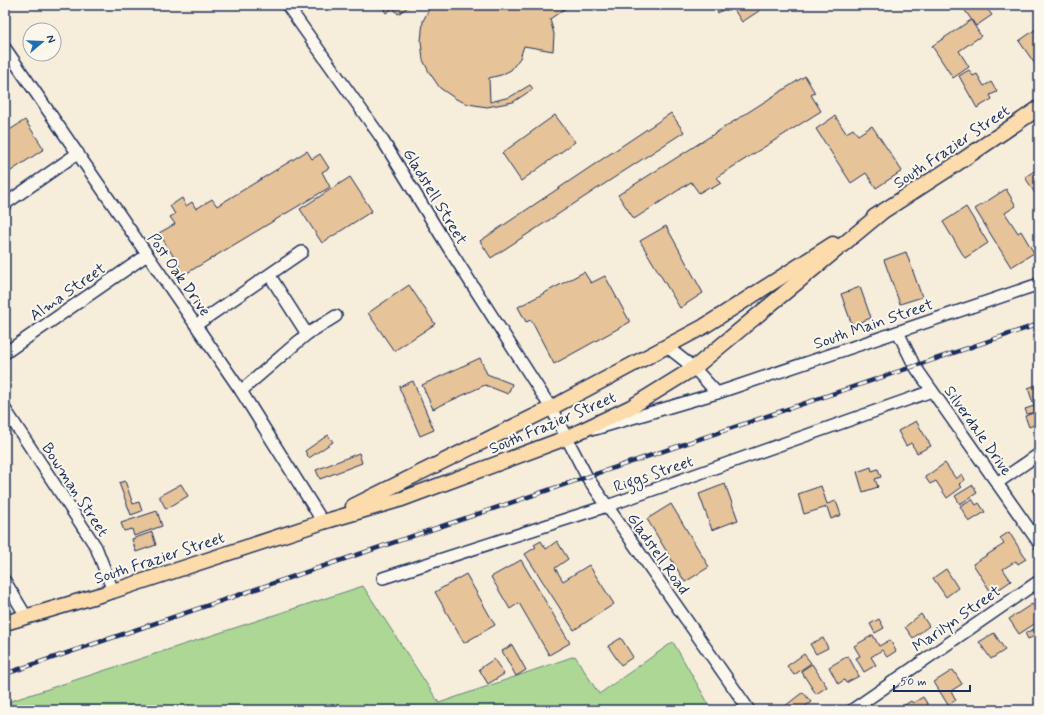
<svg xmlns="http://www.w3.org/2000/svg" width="1044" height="715" font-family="Mynerve,sans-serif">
	<rect width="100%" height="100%" fill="#f7eddb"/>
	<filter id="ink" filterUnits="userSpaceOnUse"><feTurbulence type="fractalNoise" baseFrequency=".025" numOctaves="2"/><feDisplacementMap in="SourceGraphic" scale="8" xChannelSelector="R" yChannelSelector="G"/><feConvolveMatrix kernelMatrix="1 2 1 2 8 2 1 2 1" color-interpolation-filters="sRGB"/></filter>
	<g filter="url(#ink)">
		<!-- green -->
		<path fill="#add795" stroke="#64837a" d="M363,586l76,117 136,-47 24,38 74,-52 39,68h-707v-7z"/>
		<!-- building -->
		<g fill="#e6c398" stroke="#1b2f5e">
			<path d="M381,5h30l-13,9 -5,-6 -7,5z"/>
			<path d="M431,5h139l-20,14 4,15 -1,17 -29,-5 -4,12 -9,12 -10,5 -12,3 1,24 20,-5 20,-12 3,4 -20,13 -26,5 -19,-3 -12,-5 -16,-11 -11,-16 -6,-12 -2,-19 2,-20z"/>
			<path d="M713,5h17l-12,8z"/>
			<path d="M731,5h37l-26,17z"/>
			<path d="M961,5h28l2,3 -3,2 4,5 -16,11z"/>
			<path d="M971,20l10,16 -22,15 10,16 -16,11 -21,-32z"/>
			<path d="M1039,27v35l-4,2 -16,-23z"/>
			<path d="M969,70l4,6 4,-2 7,12 7,-4 6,10 -7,3 2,4 -15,9 -18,-32z"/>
			<path d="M805,76l10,17 -4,2 10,16 -104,66 4,6 -10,6 -2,-2 -10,6 -8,-11 -57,37 -16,-24z"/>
			<path d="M671,113l13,19 -193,126 -11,-17z"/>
			<path d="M555,115l20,27 -54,39 -19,-28z"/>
			<path d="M835,116l11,17 7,-4 5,6 14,-9 30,45 -26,17 -10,-15 -15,10 -35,-54z"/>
			<path d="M25,120l19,29 -39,26v-42z"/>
			<path d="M307,151l5,8 8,-5 9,14 -7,4 8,15 -148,89 -5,-8 3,-1 -21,-34 16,-9 -5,-7 5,-3 -5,-8 12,-8 4,8 6,-4 4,7 16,-10 5,7z"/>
			<path d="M1039,168v32l-14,-23z"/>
			<path d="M350,177l22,34 -50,32 -22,-34z"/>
			<path d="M1006,189l10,17 -11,7 13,20 3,-2 13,22 -23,14 -36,-58z"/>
			<path d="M966,207l22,36 -23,15 -22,-36z"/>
			<path d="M666,226l37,67 -23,15 -40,-67z"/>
			<path d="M906,252l16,45 -22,7 -16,-44z"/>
			<path d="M584,272l7,11 14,-7 25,46 -76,42 -23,-44 -5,2 -8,-15z"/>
			<path d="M409,285l26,39 -41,27 -26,-38z"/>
			<path d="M860,287l11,31 -19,7 -11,-31z"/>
			<path d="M480,358l7,16 25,10 -4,10 -23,-9 -52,24 -11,-24z"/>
			<path d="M413,381l21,49 -14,6 -21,-49z"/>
			<path d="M1039,384v29l-2,1 2,9 -10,4 -4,-11 11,-4 -8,-24z"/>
			<path d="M1034,406l1,6 -8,2 -2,-5z"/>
			<path d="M916,421l15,25 -14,7 -6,-10 -5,3 -8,-15z"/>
			<path d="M328,435l5,7 -24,16 -4,-7z"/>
			<path d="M359,453l3,10 -42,16 -4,-9z"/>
			<path d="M945,463l11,16 6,-5 3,6 -6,4 3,3 -15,11 -11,-17 -6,3 -5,-7z"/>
			<path d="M871,467l1,4 6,-2 3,8 -6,2 3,8 -15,5 -6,-20z"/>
			<path d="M125,481l8,23 6,-2 3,9 -11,4 -12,-32z"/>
			<path d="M181,484l7,12 -22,13 -7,-13z"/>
			<path d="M725,484l13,36 -26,10 -13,-36z"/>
			<path d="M973,485l4,8 -17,11 -5,-8z"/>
			<path d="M1039,485v17l-7,-12z"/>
			<path d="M821,486l6,18 9,-3 5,14 -10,4 -4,-12 -23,7 -6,-20z"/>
			<path d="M972,499l4,6 3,-2 6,9 -16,10 -9,-16z"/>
			<path d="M671,504l38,63 -24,15 -38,-63z"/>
			<path d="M157,511l5,15 -28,10 -2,-7 -8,2 -3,-8z"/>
			<path d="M152,532l4,13 -20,7 -4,-13z"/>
			<path d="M1009,532l17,27 -8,5 -2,-3 -13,8 8,12 -19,13 -19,-30 31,-20 -4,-6z"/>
			<path d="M541,541l5,8 11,-8 11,18 -13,9 8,13 26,-16 25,39 -40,26 -49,-76 11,-7 -2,-2z"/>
			<path d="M521,560l49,83 -21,12 -30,-52 -9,6 -19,-32z"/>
			<path d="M946,569l12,19 -12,9 -13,-19z"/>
			<path d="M466,574l29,51 -31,18 -29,-51z"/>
			<path d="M1032,604l7,11v6l-20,13 -10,-15z"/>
			<path d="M921,614l8,12 -16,12 -8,-11z"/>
			<path d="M879,619l5,9 -9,5 -5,-9z"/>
			<path d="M1039,627v7l-11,5 -3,-6z"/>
			<path d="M994,633l11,17 -14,9 -12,-17z"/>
			<path d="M873,635l6,11 11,-6 6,11 -9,6 -5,-7 -11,7 5,8 -12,7 -8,-14 4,-2 -6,-10z"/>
			<path d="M621,638l12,19 -12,8 -13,-19z"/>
			<path d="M823,638l5,10 -12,6 -6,-10z"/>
			<path d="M512,645l14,25 -10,6 -14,-25z"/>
			<path d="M804,654l7,9 -17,12 -7,-9z"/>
			<path d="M848,656l11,20 -13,7 -2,-3 -6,4 -9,-17z"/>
			<path d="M494,659l10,15 -16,10 -9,-15z"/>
			<path d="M812,664l15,23 -11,7 -15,-23z"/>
			<path d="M953,670l9,14 -11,7 5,9 -8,5 -14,-23z"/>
			<path d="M803,692l8,10 -11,8h-20z"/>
			<path d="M923,697l7,11 -3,2h-30l14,-9 2,2z"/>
		</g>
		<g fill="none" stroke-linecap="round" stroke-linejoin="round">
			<!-- minor casing -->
			<g stroke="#1b2f5e" stroke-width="14">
				<g id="minor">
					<path d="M287,5l93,131 68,111 103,161 36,69 162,233"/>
					<path d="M5,48l236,343 82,131"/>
					<path d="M5,204l73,-51"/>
					<path d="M270,276l37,58"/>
					<path d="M196,325l106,-73"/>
					<path d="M898,332l16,33 125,178"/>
					<path d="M666,346l28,22 23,25 322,-109"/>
					<path d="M5,353l142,-98"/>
					<path d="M241,391l66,-57 29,-18"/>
					<path d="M5,409l91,138 17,44"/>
					<path d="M595,429l122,-36"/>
					<path d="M997,483l42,-29"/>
					<path d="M383,578l224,-72 325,-115"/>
					<path d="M5,581l21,35"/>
					<path d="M852,710l187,-129"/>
				</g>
			</g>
			<!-- major casing -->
			<g stroke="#1b2f5e" stroke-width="17">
				<g id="major">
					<path d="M874,217l81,-52 84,-57"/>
					<path d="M353,506l198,-98 152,-81 130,-83"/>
					<path d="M5,623l108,-32 210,-69 79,-23 164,-61 65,-31 63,-39 187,-155"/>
				</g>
			</g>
			<!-- minor -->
			<use href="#minor" stroke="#fbf7ec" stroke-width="11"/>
			<!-- major -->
			<use href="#major" stroke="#fcdcac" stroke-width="14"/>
			<!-- rail casing -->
			<g stroke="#1b2f5e" stroke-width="4.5">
				<path id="rail" d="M5,674l1034,-350"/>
			</g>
			<!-- rail -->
			<use href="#rail" stroke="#fbf7ec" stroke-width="3" stroke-dasharray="9" stroke-linecap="butt"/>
		</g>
	</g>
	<g text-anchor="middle" stroke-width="4" stroke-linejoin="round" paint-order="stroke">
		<!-- street labels -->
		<g font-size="16" fill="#1b2f5e" stroke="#fbf7ec">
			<text transform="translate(951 146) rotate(-34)" y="6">South Frazier Street</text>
			<text transform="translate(436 196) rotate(59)" y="6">Gladstell Street</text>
			<text transform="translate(180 274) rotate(55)" y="6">Post Oak Drive</text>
			<text transform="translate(67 291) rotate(-35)" y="6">Alma Street</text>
			<text transform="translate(873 323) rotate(-19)" y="6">South Main Street</text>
			<text transform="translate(552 422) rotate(-23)" y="6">South Frazier Street</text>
			<text transform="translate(979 430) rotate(55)" y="6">Silverdale Drive</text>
			<text transform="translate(653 473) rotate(-19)" y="6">Riggs Street</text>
			<text transform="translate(76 489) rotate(57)" y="6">Bowman Street</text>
			<text transform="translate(659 553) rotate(55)" y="6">Gladstell Road</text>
			<text transform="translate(159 557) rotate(-18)" y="6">South Frazier Street</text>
			<text transform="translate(956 618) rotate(-35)" y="6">Marilyn Street</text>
		</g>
	</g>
	<!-- margin -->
	<rect width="1044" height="715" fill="none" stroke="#fbf7ec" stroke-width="20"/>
	<rect x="10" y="10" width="1024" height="695" fill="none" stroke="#1b2f5e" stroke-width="1.5" filter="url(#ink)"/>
	<!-- north arrow -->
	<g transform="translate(42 42) rotate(71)"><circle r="19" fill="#fbf7ec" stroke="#a1a7b3"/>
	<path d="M0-3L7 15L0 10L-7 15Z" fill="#1f6fb2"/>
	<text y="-6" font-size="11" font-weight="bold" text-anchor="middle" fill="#1b2f5e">N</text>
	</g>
	<!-- scale -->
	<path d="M894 685v6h76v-6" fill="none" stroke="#1b2f5e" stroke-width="2"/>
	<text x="900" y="685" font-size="12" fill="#1b2f5e" stroke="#fbf7ec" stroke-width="3" paint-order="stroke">50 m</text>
</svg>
